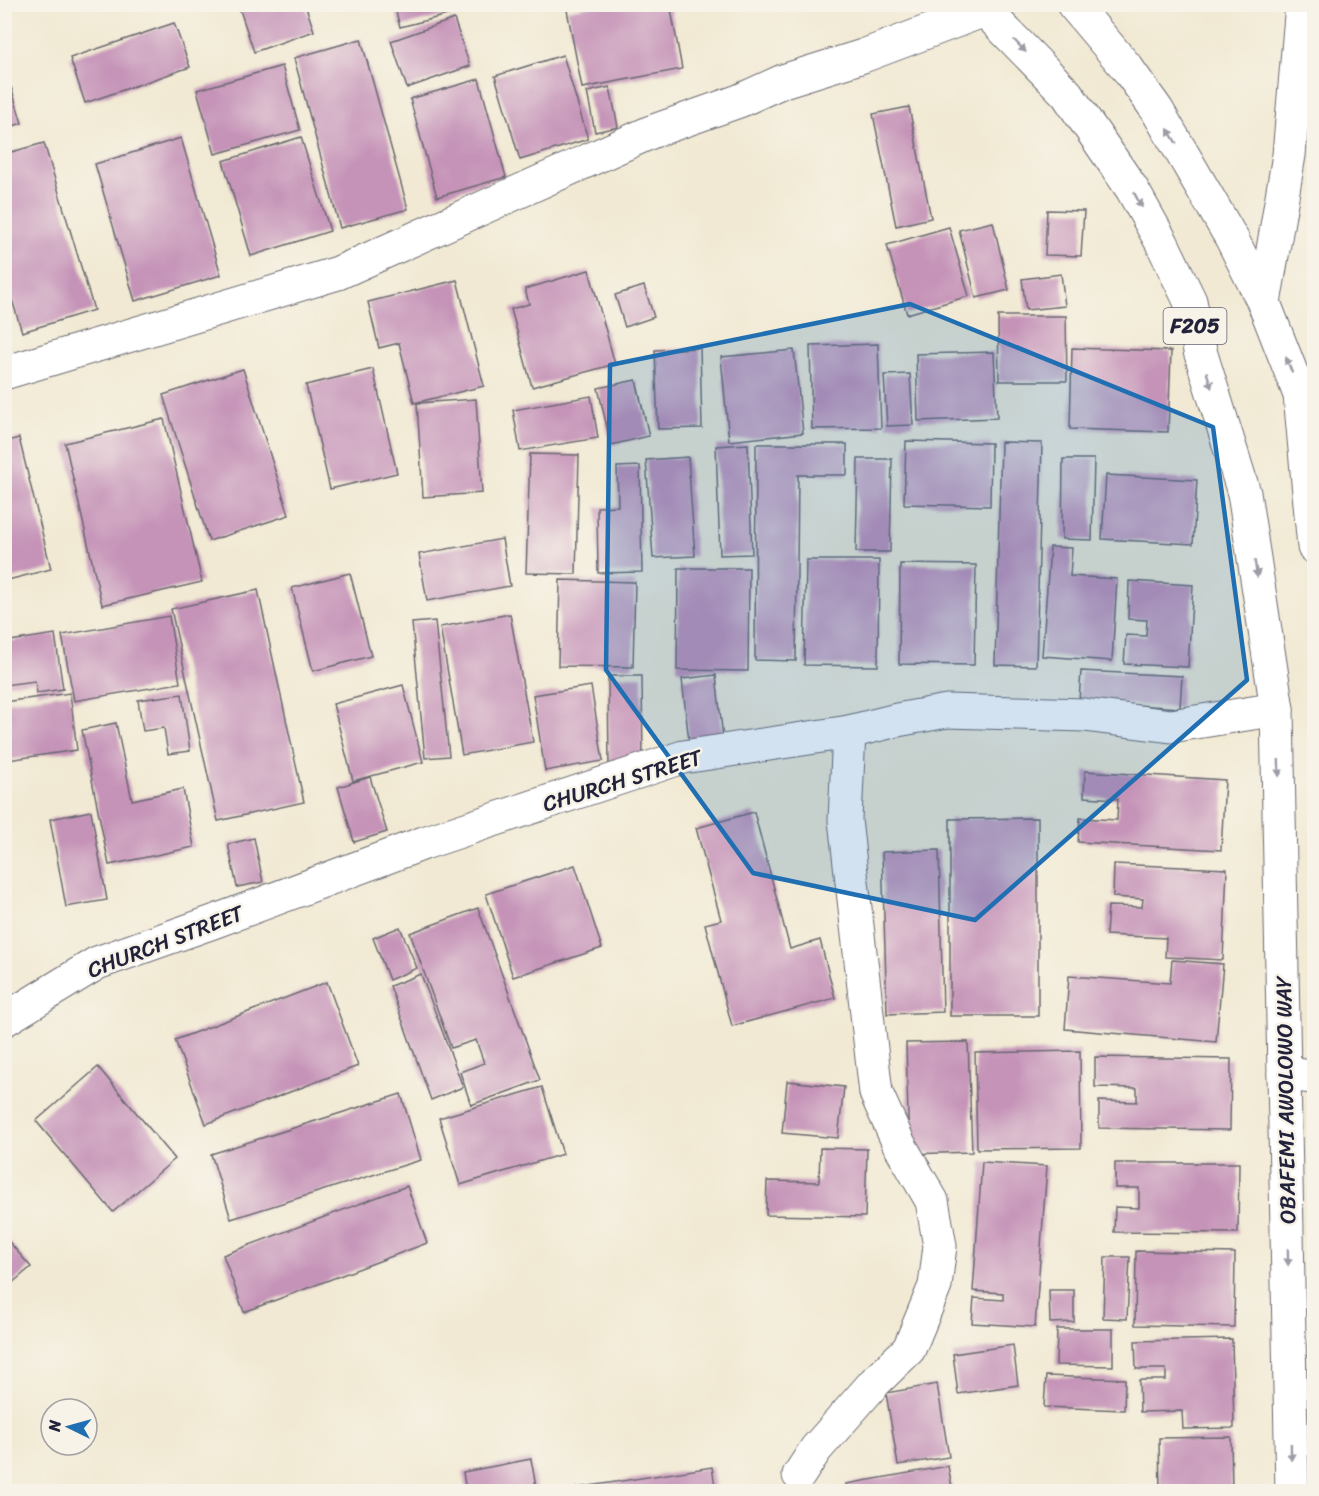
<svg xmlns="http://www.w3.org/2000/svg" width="1319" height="1496" font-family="Sriracha,sans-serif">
	<rect width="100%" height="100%" fill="#f7f3e8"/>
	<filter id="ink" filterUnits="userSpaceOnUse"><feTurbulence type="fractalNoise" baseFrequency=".0167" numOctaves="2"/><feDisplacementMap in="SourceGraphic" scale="12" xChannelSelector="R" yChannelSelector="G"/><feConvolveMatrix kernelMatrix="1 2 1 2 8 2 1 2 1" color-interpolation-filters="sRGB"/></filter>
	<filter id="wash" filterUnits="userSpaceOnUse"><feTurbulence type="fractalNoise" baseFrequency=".008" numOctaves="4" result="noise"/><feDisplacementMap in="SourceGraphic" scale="24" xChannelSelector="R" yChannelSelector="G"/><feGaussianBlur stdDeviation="1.35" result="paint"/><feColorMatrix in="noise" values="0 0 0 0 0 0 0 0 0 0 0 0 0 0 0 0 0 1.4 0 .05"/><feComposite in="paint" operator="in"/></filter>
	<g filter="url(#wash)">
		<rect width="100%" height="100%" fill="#f1e9d3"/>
		<g id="blocks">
			<!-- building -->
			<g fill="#c593b8">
				<path d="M238,4h67l9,27 -60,21z"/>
				<path d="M322,4h14l1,1 -14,4z"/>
				<path d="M394,4h71l2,6 -67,17z"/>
				<path d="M598,4h72l12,65 -100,19 -15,-78z"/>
				<path d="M454,19l16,47 -63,22 -16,-47z"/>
				<path d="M174,23l16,44 -105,36 -15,-45z"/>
				<path d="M361,39l47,170 -68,19 -46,-170z"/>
				<path d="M4,49l6,17 -6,2z"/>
				<path d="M563,55l25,84 -68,21 -25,-84z"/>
				<path d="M282,66l18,64 -85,24 -18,-64z"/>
				<path d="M479,79l27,98 -69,20 -27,-98z"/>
				<path d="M11,87l11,36 -17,6v-40z"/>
				<path d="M610,87l8,40 -23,5 -8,-40z"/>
				<path d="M909,107l22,111 -35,8 -23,-112z"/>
				<path d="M301,137l29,94 -79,25 -28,-95z"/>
				<path d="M181,138l40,137 -86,26 -40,-137z"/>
				<path d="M44,143l50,167 -72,22 -18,-58v-120z"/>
				<path d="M1047,210l37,1 -3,45 -36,-1z"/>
				<path d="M993,222l16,68 -33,8 -17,-68z"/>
				<path d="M949,227l20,69 -62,18 -20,-69z"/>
				<path d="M589,270l26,94 -83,23 -21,-78 18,-5 -4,-15z"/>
				<path d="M1061,274l4,32 -39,4 -4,-31z"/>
				<path d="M457,280l27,106 -70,17 -15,-60 -20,5 -11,-46z"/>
				<path d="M644,286l10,31 -29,10 -10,-32z"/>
				<path d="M998,316h68l1,65h-68z"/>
				<path d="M878,344l3,84 -69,1 -2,-83z"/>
				<path d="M700,348l2,80 -44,1 -3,-79z"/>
				<path d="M1072,348l99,3 -3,81 -98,-3z"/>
				<path d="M794,350l9,83 -74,8 -8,-84z"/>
				<path d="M994,352l3,66 -79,3 -2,-67z"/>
				<path d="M243,369l46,146 -80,26 -46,-146z"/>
				<path d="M373,369l24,104 -67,16 -24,-104z"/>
				<path d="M910,374l3,51 -26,1 -3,-51z"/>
				<path d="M636,380l13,56 -38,9 -13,-57z"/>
				<path d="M591,396l7,42 -78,13 -7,-41z"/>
				<path d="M476,399l6,94 -59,4 -6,-94z"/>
				<path d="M164,419l38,163 -100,23 -37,-162z"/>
				<path d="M19,438l32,131 -47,12v-139z"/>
				<path d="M906,441l85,2 -1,63 -86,-2z"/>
				<path d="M1001,442l41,1 -6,223 -41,-1z"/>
				<path d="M748,444l4,110 -32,1 -4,-109z"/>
				<path d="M756,444h91v31h-49l-2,186 -41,-1z"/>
				<path d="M530,454l49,1 -3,119 -50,-1z"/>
				<path d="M688,457l7,99 -42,2 -7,-98z"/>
				<path d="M858,459h34l-2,93h-34z"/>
				<path d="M1063,459h31l-2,81 -30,-1z"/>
				<path d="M640,466l2,106 -44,1 -1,-66 21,-1 -1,-39z"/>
				<path d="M1106,475l91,5 -4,64 -91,-5z"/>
				<path d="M502,539l8,47 -83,15 -8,-47z"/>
				<path d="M1050,547l22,1 -2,28 47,3 -5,82 -70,-5z"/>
				<path d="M806,560h73l-1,106 -74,-1z"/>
				<path d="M900,564l76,1 -2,100 -75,-1z"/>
				<path d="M678,568h71l-1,103 -71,-1z"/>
				<path d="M350,573l21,83 -58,15 -21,-83z"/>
				<path d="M560,580l75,2 -2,85 -75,-1z"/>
				<path d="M1129,581l64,4 -5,82 -64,-3 2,-29 20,1 1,-16 -19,-1z"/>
				<path d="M258,590l46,212 -86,19 -47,-212z"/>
				<path d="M510,614l23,128 -71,13 -22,-128z"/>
				<path d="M169,616l11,67 -106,18 -12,-66z"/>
				<path d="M435,621l14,135 -24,2 -13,-135z"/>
				<path d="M55,634l8,55 -26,4 -2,-12 -31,4v-43z"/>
				<path d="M1081,671l101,5 -2,32 -101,-7z"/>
				<path d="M716,675l7,63 -34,4 -7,-63z"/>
				<path d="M608,676h34l1,92h-34z"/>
				<path d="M403,685l20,77 -70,19 -20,-77z"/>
				<path d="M591,686l12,75 -58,10 -12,-76z"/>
				<path d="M70,693l7,57 -69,10 -4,-23v-35z"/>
				<path d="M182,694l8,57 -22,3 -4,-26 -21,3 -5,-31z"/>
				<path d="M116,723l16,77 51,-11 11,58 -85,18 -27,-135z"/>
				<path d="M1085,771l140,9 -4,70 -143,-8 2,-24 37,2 1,-21 -34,-2z"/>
				<path d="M370,777l17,55 -33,10 -16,-55z"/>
				<path d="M91,811l16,89 -41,7 -16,-88z"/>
				<path d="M754,812l36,137 30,-9 15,58 -103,28 -27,-102 16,-4 -25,-92z"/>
				<path d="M1038,818v198h-88v-197z"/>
				<path d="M254,838l9,44 -26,5 -9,-43z"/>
				<path d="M939,850l4,162 -56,2 -5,-162z"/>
				<path d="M1114,864l113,5 -4,91 -58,-3 1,-19 -60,-3 2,-29 34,1 1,-8 -30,-2z"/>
				<path d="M575,865l27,83 -89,29 -27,-83z"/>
				<path d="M478,908l62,172 -69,25 -11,-33 24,-9 -8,-23 -25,8 -41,-115z"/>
				<path d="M400,927l17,41 -28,12 -16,-42z"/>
				<path d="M1172,960l51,4 -7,78 -151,-13 4,-53 101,7z"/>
				<path d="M421,974l42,113 -32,13 -41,-114z"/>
				<path d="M327,982l31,84 -152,58 -31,-84z"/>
				<path d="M968,1042l4,110 -63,2 -3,-111z"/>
				<path d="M1080,1051l1,97 -104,1 -2,-96z"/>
				<path d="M1095,1057l136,2 -1,71 -131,-2v-27l38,1v-14l-42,-1z"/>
				<path d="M98,1067l77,92 -62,53 -77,-91z"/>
				<path d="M787,1081l57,6 -6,51 -56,-5z"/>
				<path d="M542,1087l21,67 -103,31 -21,-67z"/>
				<path d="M401,1094l20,66 -190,59 -20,-65z"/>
				<path d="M820,1148l47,1 -2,68 -99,-2 1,-34 52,1z"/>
				<path d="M982,1162l65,4 -12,161 -63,-4 2,-25 29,2v-7l-30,-2z"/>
				<path d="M1115,1163h124l-1,70 -124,-1 1,-25 24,1v-20h-24z"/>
				<path d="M407,1186l20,57 -183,69 -21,-57z"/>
				<path d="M4,1236l27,31 -27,23z"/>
				<path d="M1136,1251l99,2 -1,74 -99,-2z"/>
				<path d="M1105,1257h25l-3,62 -24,-1z"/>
				<path d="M1049,1290h25v32l-24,1z"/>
				<path d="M1057,1329h56v37l-57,-1z"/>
				<path d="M1232,1339l2,89 -51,1 -1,-18 -42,1 -1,-32h27v-11h-30l-1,-28z"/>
				<path d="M1013,1345l5,40 -60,9 -5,-40z"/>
				<path d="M1046,1376l79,3 -1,31 -80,-3z"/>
				<path d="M937,1384l12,73 -51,8 -12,-72z"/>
				<path d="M1231,1437l1,55h-72l-1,-54z"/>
				<path d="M531,1459l6,33h-71l-3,-20z"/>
				<path d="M948,1466l5,26h-105l-2,-8z"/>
				<path d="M712,1467l4,25h-139l-1,-4z"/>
			</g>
		</g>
	</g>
	<g filter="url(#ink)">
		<use href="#blocks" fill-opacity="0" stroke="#6a6870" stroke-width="1.5"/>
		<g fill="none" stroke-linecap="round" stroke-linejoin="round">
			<!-- minor casing -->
			<g stroke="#6a6870" stroke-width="35">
				<g id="minor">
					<path d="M4,373l334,-100 313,-141 88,-31 44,-20 80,-25 122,-46"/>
					<path d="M4,1020l93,-57 116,-41 211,-79 259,-86 166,-25 48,-12 50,-9 137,4 87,11 106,-17"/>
					<path d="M799,1475l17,-26 59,-67 34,-33 26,-63 5,-40 -8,-45 -33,-57 -23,-51 -31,-273 4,-88"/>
				</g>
			</g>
			<!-- major casing -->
			<g stroke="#6a6870" stroke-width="35">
				<g id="major">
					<path d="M979,4l88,90 65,95 30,54 28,58 10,50 44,142 33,216 15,783"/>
					<path d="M1073,4l54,64 30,42 75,129 32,64 36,92 14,152"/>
					<path d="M1264,303l25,-148 13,-151"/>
					<path d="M1284,1074l30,3"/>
				</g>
			</g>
			<!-- minor -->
			<use href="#minor" stroke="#fff" stroke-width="33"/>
			<!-- major -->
			<use href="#major" stroke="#fff" stroke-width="33"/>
		</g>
		<!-- one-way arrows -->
		<defs><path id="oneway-solid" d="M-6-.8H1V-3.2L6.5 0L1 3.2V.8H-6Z" transform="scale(1.5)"/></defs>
		<g fill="#9c9ca7">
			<use href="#oneway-solid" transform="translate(1020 46) rotate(46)"/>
			<use href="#oneway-solid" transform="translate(1172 136) rotate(-121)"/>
			<use href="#oneway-solid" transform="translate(1138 200) rotate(61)"/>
			<use href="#oneway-solid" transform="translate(1289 365) rotate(-111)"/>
			<use href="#oneway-solid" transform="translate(1209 380) rotate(73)"/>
			<use href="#oneway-solid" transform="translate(1256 569) rotate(81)"/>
			<use href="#oneway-solid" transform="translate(1279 768) rotate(89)"/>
			<use href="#oneway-solid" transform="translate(1288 1257) rotate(89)"/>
			<use href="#oneway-solid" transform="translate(1291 1452) rotate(89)"/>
		</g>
	</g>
	<!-- marked area -->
	<path fill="#1f6fb2" fill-opacity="0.2" stroke="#1f6fb2" stroke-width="4.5" stroke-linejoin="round" d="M910,304l303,123 34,253 -272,240 -222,-47 -147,-203 4,-305z"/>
	<g text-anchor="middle" stroke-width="5" stroke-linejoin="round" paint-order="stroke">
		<!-- shield labels -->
		<rect fill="#f7f3e8" stroke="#62616f" stroke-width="1.5" x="1163.5" y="308" width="63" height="36" rx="4.5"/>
		<g font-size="21" font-weight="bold" fill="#22223b">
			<text x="1195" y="333">F205</text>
		</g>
		<!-- street labels -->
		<g font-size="22" fill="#22223b" stroke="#f7f3e8">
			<text transform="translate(622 780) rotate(-17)" y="8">CHURCH STREET</text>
			<text transform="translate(165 941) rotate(-21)" y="8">CHURCH STREET</text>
			<text transform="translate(1285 1100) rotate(-91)" y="8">OBAFEMI AWOLOWO WAY</text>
		</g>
	</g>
	<!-- margin -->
	<rect width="1319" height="1496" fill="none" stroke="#f7f3e8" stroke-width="24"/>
	<!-- north arrow -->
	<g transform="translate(69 1427) rotate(275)"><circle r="28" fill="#f7f3e8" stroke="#a29fa3" stroke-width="1.5"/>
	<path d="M0-4.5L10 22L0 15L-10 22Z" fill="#1f6fb2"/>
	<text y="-9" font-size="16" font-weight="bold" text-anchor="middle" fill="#22223b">N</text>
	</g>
</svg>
